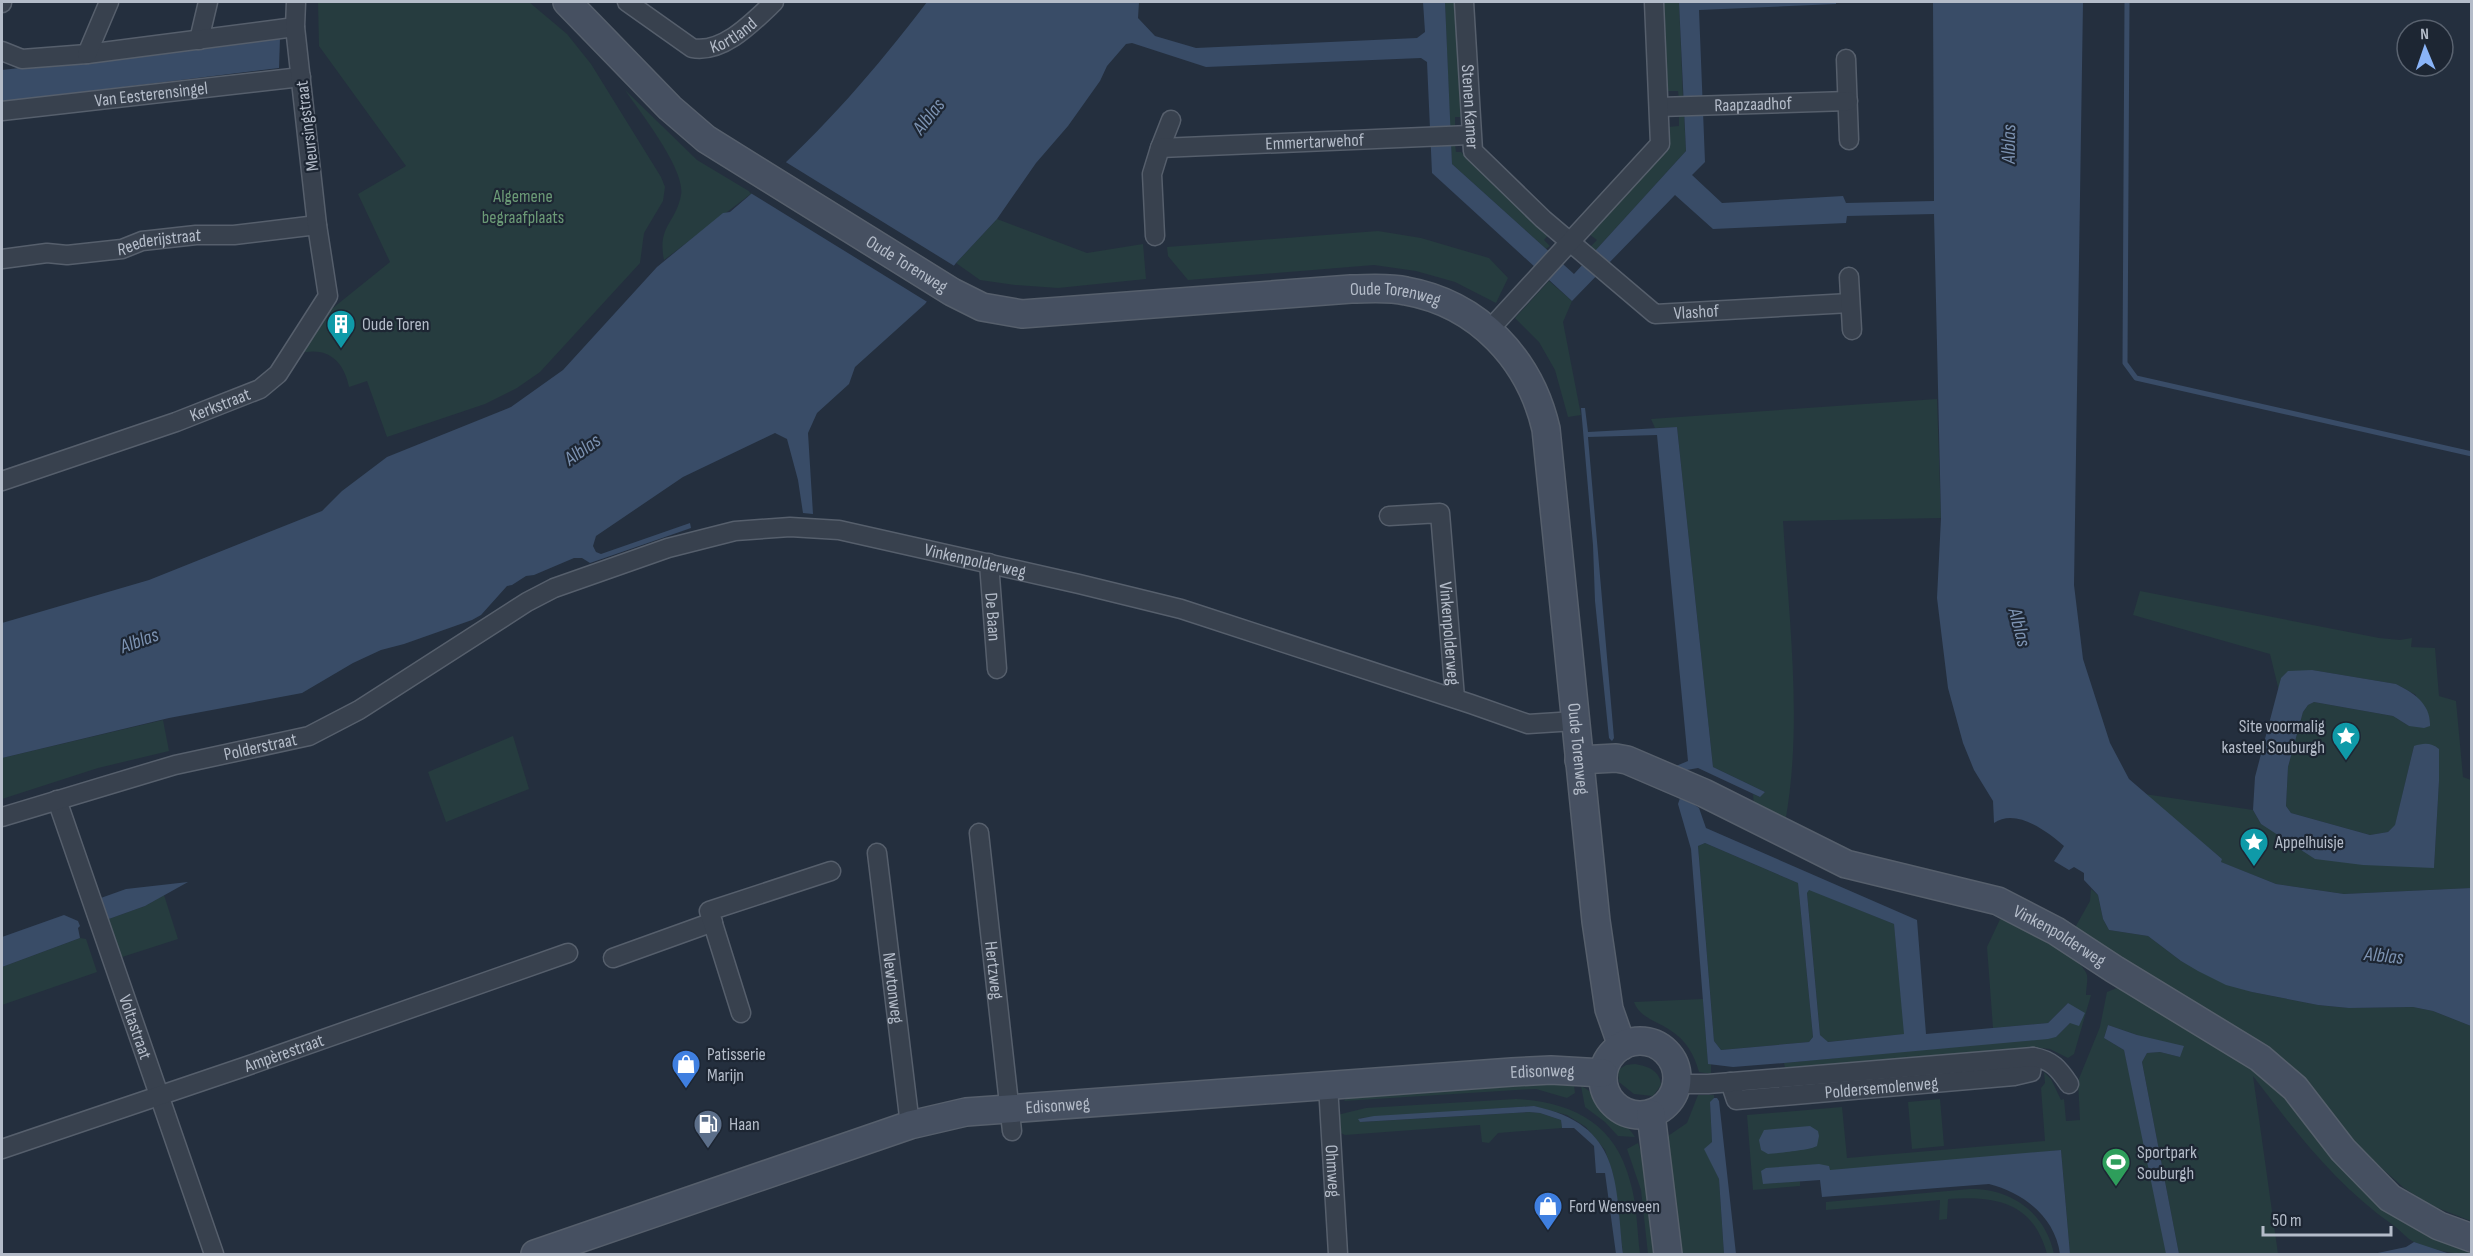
<svg xmlns="http://www.w3.org/2000/svg" width="2473" height="1256" font-family="'Sofia Sans Condensed',sans-serif">
	<rect width="100%" height="100%" fill="#242f3e"/>
	<!-- green -->
	<g fill="#263c3f">
		<path d="M318,2h211l38,32 24,30 70,113 4,10 -2,14 -19,32 -4,30 -100,109 -23,16 -32,16 -98,33 -20,-56 -18,6c-6,-30 -26,-42 -54,-32l23,-35 72,-58 -32,-68 48,-28 -87,-120z"/>
		<path d="M1445,2h12l6,115h-8v10h-5z"/>
		<path d="M1663,2h16l4,97h-4l-1,-8h-11z"/>
		<path d="M625,90l72,70 55,33 -88,67c-7,-34 12,-37 17,-65 5,-25 -41,-83 -56,-105z"/>
		<path d="M1679,115h5l2,36 -92,101 -4,-5 7,-7 -8,-6 81,-86 -2,-21 11,-1z"/>
		<path d="M1451,144h4l1,8h5l88,82 -5,6 6,6 -4,3 -94,-85z"/>
		<path d="M997,219l90,34 56,-9 3,35 -88,9 -43,-3 -35,-5 -24,-17z"/>
		<path d="M1378,231l43,7 68,20 19,20 -12,25 -41,-21 -39,-11 -42,-6 -186,15 -20,-24 -1,-9z"/>
		<path d="M1549,281l23,20 -9,21 18,93 -13,2 -13,-47 -16,-28 -24,-24z"/>
		<path d="M1937,399l4,119 -158,3c6,100 20,204 2,302l-31,-16 -1,-13 7,3 5,-5 -52,-25 -36,-340 -22,1 -4,-9z"/>
		<path d="M2140,591l239,47 21,2 12,-2 -1,9 24,1 4,48 17,5 7,76 8,3v108l-127,6 -68,-10 -56,-22 2,-3 -78,-65 109,16 8,14 12,6 161,37 5,-86v-31l-25,-4 -19,80 -7,6 -18,3 -79,-22 -5,-7 2,-39 15,-55 5,-7 6,-3 79,14 16,10 7,-31 -20,-11 -84,-14 -31,8 -2,13 -9,-37 -137,-39z"/>
		<path d="M163,720l6,31 -71,17 -96,31v-41z"/>
		<path d="M513,736l16,53 -83,33 -18,-50z"/>
		<path d="M1705,843l93,40 15,154 -4,5 -88,8 -7,-9 -16,-195z"/>
		<path d="M1809,889l85,35 11,110 -78,8 -7,-7 -13,-142z"/>
		<path d="M2091,889l7,6 5,24 6,11 39,6 33,25 71,31 66,13 31,3 64,-1 20,4 38,15v195l-41,-16 -26,-17 -56,-50 -276,-205 18,-32z"/>
		<path d="M164,895l14,44 -59,19 -13,-38 39,-14z"/>
		<path d="M2003,913l29,13 -3,7c14,8 54,26 58,42 1,6 -1,14 -1,20h5l-17,59 -6,4 -18,-9 -9,-1 -255,24 -2,-9 272,-26 14,-14 -2,-20 -20,20 -55,5 -6,-81z"/>
		<path d="M80,938l6,1 11,33 -95,33v-38z"/>
		<path d="M2117,988h11l130,79 45,50 168,128v9c-20,0 -38,-4 -57,-12 -7,-3 -14,-12 -21,-17 -57,-40 -98,-94 -140,-149l25,178h-99l-37,-192 5,-9 13,-1 20,5 -43,-22 -29,-10 -4,13 20,12 48,204h-102l-9,-104 -298,34 37,-3v5l-47,4 -6,-75 95,-8 5,51 198,-17 -4,-53 4,-5 -1,-11 7,7 10,21 3,-1 2,22 14,-1 -2,-39 22,-54 7,-35z"/>
		<path d="M1703,999l5,64 3,1v10l-12,-2c-5,-18 -13,-32 -29,-42 -13,-9 -30,-12 -36,-28z"/>
		<path d="M1635,1064c13,2 25,7 26,21l-8,11 -19,-2 -15,-12 -1,-12 8,-5z"/>
		<path d="M1517,1081l57,4 1,8 -8,5 -31,-9 -20,1 -172,11 5,-6z"/>
		<path d="M1581,1086c14,6 17,18 28,27 10,9 19,12 26,24l-17,-1 -13,-14 -20,-15z"/>
		<path d="M1698,1095h16v3l-4,5 2,39 -7,7 14,30 5,75h-47l-9,-118 19,-13z"/>
		<path d="M1516,1099c56,3 99,24 114,82 7,23 7,49 10,73h-17l-10,-80 -8,-24 -19,-23 -19,-12 -33,-9 -174,12 1,4 168,-10 11,1 21,7 1,8 -64,5 -9,10 -7,-1 -2,-17 -135,10 -6,-3 -2,-17 29,-7z"/>
		<path d="M1940,1099l4,47 -32,3 -4,-47z"/>
		<path d="M1638,1143l8,24 12,87h-10l-7,-64 -14,-41z"/>
		<path d="M1970,1189c42,-1 76,25 84,65h-7c-14,-52 -51,-58 -99,-55l-1,20 -8,1 1,-20 -114,10v-8z"/>
	</g>
	<!-- water -->
	<g fill="#394c67" fill-rule="evenodd">
		<path d="M927,2h212l-1,16 17,18 41,12 221,-10 8,-6 -2,-30h22l7,162 122,110 112,-123 -7,-149h157v2l-137,6 6,152 -13,13 30,28 121,-7 3,7 88,-2 -1,-199h150l-9,583 9,74 27,84 19,36 93,80 -1,3 55,22 68,10 127,-6v138l-38,-15 -20,-4 -64,1 -31,-3 -66,-13 -26,-7 -28,-14 -17,-10 -33,-25 -39,-6 -6,-11 -5,-24 -14,-15v-7l-10,-6 -5,3 -15,-9 10,-15c-17,-15 -48,-38 -70,-23l-1,-22 -19,-31 -11,-27 -15,-55 -11,-90 4,-80 -7,-304 -87,2 -1,7 -133,6 -38,-34 -103,106 -140,-128 -5,-111 -6,-4 -215,9 -74,-24 -6,1 -19,22 -7,15 -32,45 -32,37 -39,56 -41,44 -31,41 -70,63 -6,17 -32,29 -9,20 5,81 -10,-1 -5,-33 -11,-41 -12,-6 -92,44 -87,59 -3,10 3,6 5,2 89,-31 1,5 -101,35 -8,-5h-8l-40,17 -8,1 -14,9 -5,1 -26,29 -9,5 -68,24 -23,6 -28,13 -51,30 -133,25 -167,40v-135l147,-43 173,-69 20,-20 45,-34 124,-50 52,-37 94,-103 66,-54 7,-1c78,-65 136,-130 197,-210z"/>
		<path d="M280,38l-1,30 -277,34v-32z"/>
		<path d="M1581,408h4l3,24 89,-5 36,340 52,25 -5,5 -62,-29 -17,3 -28,-14 23,9 12,-5 -31,-326 -69,2 26,301 -2,3 -3,-3 -14,-137 -2,-56z"/>
		<path d="M2312,670l84,14c18,9 35,20 34,42l-6,2 -15,-2 -16,-10 -79,-14 -6,3 -5,7 -15,55 -2,39 5,7 79,22 18,-3 7,-7 19,-79c9,-3 17,-4 25,3v32l-5,87 -71,-3 -48,-6 -54,-35 -8,-14 2,-33 26,-99 7,-7z"/>
		<path d="M1681,795l18,13 7,20 211,92 9,114 122,-11 20,-20 17,10 -6,13 -9,-3 -14,14 -8,2 -264,24 -51,4 -25,-3 -17,-215 -13,-45zM1705,843l93,40 15,154 -4,5 -88,8 -7,-9 -16,-195zM1809,890l85,34 10,110 -76,8 -8,-7 -13,-142z"/>
		<path d="M188,882l-43,24 -39,14 -8,-21 28,-10z"/>
		<path d="M64,915l14,6 2,5 -2,2 2,10 -78,29v-30z"/>
		<path d="M2108,1025l29,10 47,11 -4,11 -20,-5 -13,1 -5,9 37,192h-13l-42,-204 -20,-12z"/>
		<path d="M1714,1098h3l2,3 17,153h-12l-5,-75 -15,-30 8,-7 -2,-40z"/>
		<path d="M1534,1106c88,19 81,75 89,148h-7l-11,-81h-9l-2,-27 -20,-18h-12l-1,-8 -21,-7 -11,-1 -169,10 -2,-3 16,-3z"/>
		<path d="M1810,1126l8,5 1,5 -2,10c-6,4 -39,7 -49,8l-7,-4 -2,-10 5,-10z"/>
		<path d="M2061,1150l9,104h-10c-5,-37 -36,-61 -71,-70l-167,13 -2,-17 -57,4 -2,-13 5,-3 53,-4 10,2 1,4z"/>
		<path d="M2414,1242l36,12h-77l33,-7z"/>
	</g>
	<!-- pier -->
	<path fill="#242f3e" d="M784,161l172,106 -27,36 -180,-111z"/>
	<g fill="none" stroke-linecap="round" stroke-linejoin="round">
		<!-- stream -->
		<path stroke="#394c67" stroke-width="5" d="M2127,2l-2,361 11,15 336,76"/>
		<!-- street casing -->
		<g stroke="#565f6c" stroke-width="21">
			<g id="street">
				<path id="s1" d="M627,2l65,46c31,6 61,-26 82,-46"/>
				<path id="s2" d="M1464,2l9,149 70,68 112,95 195,-11"/>
				<path d="M2,3v-1"/>
				<path d="M199,40l9,-38"/>
				<path d="M2,51l20,8 65,-5 208,-27"/>
				<path d="M87,54l22,-52"/>
				<path d="M1846,59l3,81"/>
				<path id="s3" d="M1659,107l189,-6"/>
				<path id="s4" d="M2,111l299,-34"/>
				<path d="M1160,148l11,-28"/>
				<path id="s5" d="M1155,236l-3,-62 8,-26 310,-13"/>
				<path id="s6" d="M2,259l45,-6 20,2 55,-6 20,-8 54,-6h38l83,-10"/>
				<path d="M1849,277l3,53"/>
				<path d="M1489,330l171,-186 -6,-142"/>
				<path id="s7" d="M2,481l174,-59 84,-33 18,-15 50,-78 -11,-71 -22,-198 1,-25"/>
				<path id="s8" d="M1389,516l51,-3 15,185"/>
				<path id="s9" d="M989,563l8,106"/>
				<path id="s10" d="M57,800l157,454"/>
				<path id="s11" d="M2,817l173,-52 134,-29 50,-26 168,-108 27,-14 114,-40 67,-17 55,-4 49,3 240,54 102,25 290,95 57,20 47,-3"/>
				<path id="s12" d="M979,833l33,298"/>
				<path id="s13" d="M877,853l33,272"/>
				<path d="M613,958l100,-36"/>
				<path d="M741,1013l-32,-102 122,-40"/>
				<path id="s14" d="M1730,1082l6,18 278,-24 17,-4 2,-15"/>
				<path d="M1676,1084h32l325,-27c19,3 26,12 36,27"/>
				<path id="s15" d="M1328,1085l10,169"/>
				<path id="s16" d="M2,1149l242,-82 324,-114"/>
			</g>
		</g>
		<!-- secondary casing -->
		<g stroke="#565f6c" stroke-width="30">
			<g id="secondary">
				<path id="s17" d="M567,2l103,106 36,31 246,153 30,15 40,7 329,-25c18,0 37,-2 55,2 73,13 124,69 140,138l50,492 13,88 13,37"/>
				<path id="s18" d="M1579,760l37,-2 11,2 77,33 142,71 152,37 58,30 58,38 146,89 35,30 48,62 47,48 49,28 33,12"/>
				<circle cx="1640" cy="1078" r="37"/>
				<path d="M1651,1114l17,140"/>
				<path id="s19" d="M535,1254l375,-129 56,-13 546,-40 39,-2 52,3"/>
			</g>
		</g>
		<!-- street -->
		<use href="#street" stroke="#38414e" stroke-width="18"/>
		<!-- secondary -->
		<use href="#secondary" stroke="#465061" stroke-width="27"/>
	</g>
	<!-- icons -->
	<defs>
		<g id="building-pin" transform="scale(1.5)"><path d="M0 17L-7.5 6A9.5 9.5 0 1 1 7.5 6Z" fill="#0f9aa8" stroke="#1d2633"/><path d="M-4-6H4V6H1V3H-1V6H-4ZM-2.5-4.3h1.7v1.8h-1.7ZM.8-4.3h1.7v1.8H.8ZM-2.5-1h1.7V.8h-1.7ZM.8-1h1.7V.8H.8Z" fill="#fff"/></g>
		<g id="sight-pin" transform="scale(1.5)"><path d="M0 17L-7.5 6A9.5 9.5 0 1 1 7.5 6Z" fill="#0f9aa8" stroke="#1d2633"/><path d="M0-6L1.8-2.2L6-1.7L2.9 1.2L3.7 5.4L0 3.3L-3.7 5.4L-2.9 1.2L-6-1.7L-1.8-2.2Z" fill="#fff"/></g>
		<g id="shop-pin" transform="scale(1.5)"><path d="M0 17L-7.5 6A9.5 9.5 0 1 1 7.5 6Z" fill="#3f7fe0" stroke="#1d2633"/><path d="M-5-2.5h2.3a2.7 3.5 0 0 1 5.4 0H5L5.5 6h-11ZM-1.5-2.5h3a1.5 2.3 0 0 0-3 0Z" fill="#fff"/></g>
		<g id="fuel-pin" transform="scale(1.5)"><path d="M0 17L-7.5 6A9.5 9.5 0 1 1 7.5 6Z" fill="#5c6f8a" stroke="#1d2633"/><path d="M-5.5-6h7V0h2V4h1.3V-2.5L3-4.5l.8-.8L6-3V5H2.5V1h-1V6h-7ZM-4.2-4.7v3.2H.2V-4.7Z" fill="#fff"/></g>
		<g id="stadium-pin" transform="scale(1.5)"><path d="M0 17L-7.5 6A9.5 9.5 0 1 1 7.5 6Z" fill="#2e9e5b" stroke="#1d2633"/><path d="M0-5a6.5 5 0 1 0 0 10a6.5 5 0 1 0 0-10ZM-3.5-1.8h7v3.6h-7Z" fill="#fff"/></g>
	</defs>
	<g fill-rule="evenodd">
		<use href="#building-pin" x="341" y="324"/>
		<use href="#sight-pin" x="2346" y="736"/>
		<use href="#sight-pin" x="2254" y="842"/>
		<use href="#shop-pin" x="686" y="1064"/>
		<use href="#fuel-pin" x="708" y="1124"/>
		<use href="#stadium-pin" x="2116" y="1162"/>
		<use href="#shop-pin" x="1548" y="1206"/>
	</g>
	<g text-anchor="middle" stroke-width="4.5" stroke-linejoin="round" paint-order="stroke">
		<!-- street labels -->
		<g font-size="18" fill="#b4bcc9" stroke="#1d2633">
			<text dy="6" stroke="none"><textPath href="#s1" startOffset="124">Kortland</textPath></text>
			<text dy="6" stroke="none"><textPath href="#s4" startOffset="150">Van Eesterensingel</textPath></text>
			<text dy="6" stroke="none"><textPath href="#s3" startOffset="94">Raapzaadhof</textPath></text>
			<text dy="6" stroke="none"><textPath href="#s2" startOffset="105">Stenen Kamer</textPath></text>
			<text transform="translate(307 126) rotate(-97)" y="6">Meursingstraat</text>
			<text dy="6" stroke="none"><textPath href="#s5" startOffset="244">Emmertarwehof</textPath></text>
			<text dy="6" stroke="none"><textPath href="#s6" startOffset="159">Reederijstraat</textPath></text>
			<text dy="6" stroke="none"><textPath href="#s17" startOffset="432">Oude Torenweg</textPath></text>
			<text dy="6" stroke="none"><textPath href="#s17" startOffset="934">Oude Torenweg</textPath></text>
			<text dy="6" stroke="none"><textPath href="#s2" startOffset="435">Vlashof</textPath></text>
			<text dy="6" stroke="none"><textPath href="#s7" startOffset="231">Kerkstraat</textPath></text>
			<text dy="6" stroke="none"><textPath href="#s11" startOffset="1038">Vinkenpolderweg</textPath></text>
			<text dy="6" stroke="none"><textPath href="#s9" startOffset="54">De Baan</textPath></text>
			<text dy="6" stroke="none"><textPath href="#s8" startOffset="172">Vinkenpolderweg</textPath></text>
			<text dy="6" stroke="none"><textPath href="#s11" startOffset="268">Polderstraat</textPath></text>
			<text dy="6" stroke="none"><textPath href="#s17" startOffset="1474">Oude Torenweg</textPath></text>
			<text dy="6" stroke="none"><textPath href="#s18" startOffset="518">Vinkenpolderweg</textPath></text>
			<text dy="6" stroke="none"><textPath href="#s12" startOffset="138">Hertzweg</textPath></text>
			<text dy="6" stroke="none"><textPath href="#s13" startOffset="136">Newtonweg</textPath></text>
			<text dy="6" stroke="none"><textPath href="#s10" startOffset="240">Voltastraat</textPath></text>
			<text dy="6" stroke="none"><textPath href="#s16" startOffset="298">Ampèrestraat</textPath></text>
			<text dy="6" stroke="none"><textPath href="#s19" startOffset="1032">Edisonweg</textPath></text>
			<text dy="6" stroke="none"><textPath href="#s14" startOffset="165">Poldersemolenweg</textPath></text>
			<text dy="6" stroke="none"><textPath href="#s19" startOffset="546">Edisonweg</textPath></text>
			<text dy="6" stroke="none"><textPath href="#s15" startOffset="86">Ohmweg</textPath></text>
		</g>
		<!-- park labels -->
		<g font-size="18" fill="#6b9a76" stroke="#1d2633">
			<text x="523" y="202">Algemene<tspan x="523" dy="21">begraafplaats</tspan></text>
		</g>
		<!-- poi labels -->
		<g font-size="18" fill="#b4bcc9" stroke="#1d2633" text-anchor="start">
			<text x="362" y="330">Oude Toren</text>
			<text x="2325" y="732" text-anchor="end">Site voormalig<tspan x="2325" dy="21">kasteel Souburgh</tspan></text>
			<text x="2275" y="848">Appelhuisje</text>
			<text x="707" y="1060">Patisserie<tspan x="707" dy="21">Marijn</tspan></text>
			<text x="729" y="1130">Haan</text>
			<text x="2137" y="1158">Sportpark<tspan x="2137" dy="21">Souburgh</tspan></text>
			<text x="1569" y="1212">Ford Wensveen</text>
		</g>
		<!-- water labels -->
		<g font-size="20" font-style="italic" fill="#7c92b1" stroke="#1d2633">
			<text transform="translate(928 116) rotate(-52)" y="7">Alblas</text>
			<text transform="translate(2008 144) rotate(-89)" y="7">Alblas</text>
			<text transform="translate(582 449) rotate(-35)" y="7">Alblas</text>
			<text transform="translate(2020 627) rotate(75)" y="7">Alblas</text>
			<text transform="translate(139 640) rotate(-20)" y="7">Alblas</text>
			<text transform="translate(2384 955) rotate(6)" y="7">Alblas</text>
		</g>
	</g>
	<!-- border -->
	<rect width="2473" height="1256" fill="none" stroke="#b4bcc9" stroke-width="6"/>
	<!-- north arrow -->
	<g transform="translate(2425 48) rotate(358)"><circle r="28" fill="#1d2633" stroke="#59626f" stroke-width="1.5"/>
	<path d="M0-4.5L10 22L0 15L-10 22Z" fill="#8ab4f8"/>
	<text y="-9" font-size="16" font-weight="bold" text-anchor="middle" fill="#b4bcc9">N</text>
	</g>
	<!-- scale -->
	<path d="M2263 1226v9h128v-9" fill="none" stroke="#b4bcc9" stroke-width="3"/>
	<text x="2272" y="1226" font-size="18" fill="#b4bcc9" stroke="#1d2633" stroke-width="4.5" paint-order="stroke">50 m</text>
</svg>
